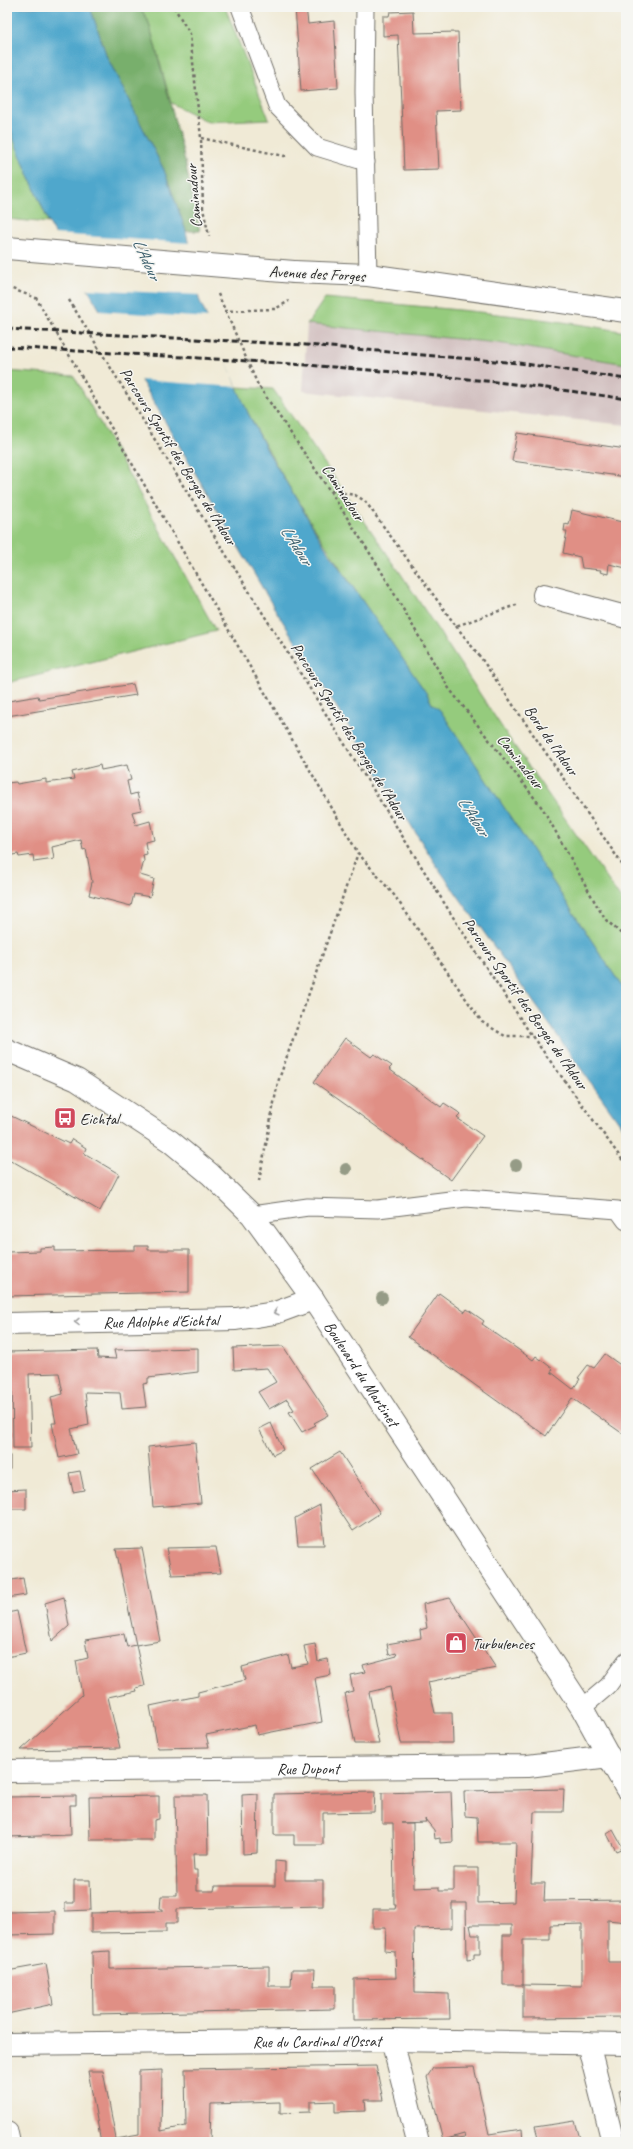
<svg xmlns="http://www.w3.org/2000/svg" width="633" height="2149" font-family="Caveat,sans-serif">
	<rect width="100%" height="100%" fill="#f6f6f2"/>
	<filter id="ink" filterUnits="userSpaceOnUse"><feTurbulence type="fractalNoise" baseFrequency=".025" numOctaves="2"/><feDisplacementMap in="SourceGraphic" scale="8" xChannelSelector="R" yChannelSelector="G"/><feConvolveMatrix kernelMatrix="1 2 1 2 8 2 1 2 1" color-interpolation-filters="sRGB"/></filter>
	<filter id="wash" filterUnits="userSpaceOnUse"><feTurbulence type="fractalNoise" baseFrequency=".012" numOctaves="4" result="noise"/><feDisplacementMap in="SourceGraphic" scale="16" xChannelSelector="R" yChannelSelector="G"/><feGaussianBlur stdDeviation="0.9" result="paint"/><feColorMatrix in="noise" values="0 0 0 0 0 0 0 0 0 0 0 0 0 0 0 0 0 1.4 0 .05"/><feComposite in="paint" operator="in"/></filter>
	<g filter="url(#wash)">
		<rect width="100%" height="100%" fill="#f0ead6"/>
		<!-- industrial -->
		<path fill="#d1bfbf" d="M307,324l191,19 128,21v61l-323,-34z"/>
		<!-- green -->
		<g fill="#95cb7d" stroke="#607b54">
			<path d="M140,7h85l44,112 -61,3 -37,-19 -22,-80z"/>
			<path d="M7,117l8,26 34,80 -42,-4z"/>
			<path d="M325,298c100,9 201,16 301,34v32l-128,-21 -191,-19z"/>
			<path d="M7,371l67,5 142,255 -209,52z"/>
			<path d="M235,387l38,2 128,185 110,167 115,165v87l-186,-283 -8,-6 -5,-10c-69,-99 -139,-198 -192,-307z"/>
		</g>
		<!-- forest -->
		<path fill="#78af6c" stroke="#526d4c" d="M90,7h50l9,16 33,125 18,83h-14l-22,-61 -57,-113z"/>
		<!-- water -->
		<path fill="#4fa7cc" stroke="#3d697c" d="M7,7h83l17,50 57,113 22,61 13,68 49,114 20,39 57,95 102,147 5,10 8,6 186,283v139l-190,-267 -163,-259 -224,-383 -34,-80 -8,-26z"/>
		<!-- pier -->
		<g fill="#f0ead6">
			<path d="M54,234l136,9 10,52 -114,-6z"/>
			<path d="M99,311l110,7 28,69 -98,-7z"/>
		</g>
		<g id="blocks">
			<!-- building -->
			<g fill="#e08f85" fill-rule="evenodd">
				<path d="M295,7h11l2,17 26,-3 4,67 -37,3z"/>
				<path d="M413,11l1,22 44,-1 3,78 -25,1 3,58 -35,1 -6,-135 -15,1v-20h6l1,-4z"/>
				<path d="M517,433l109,16v28l-114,-16z"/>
				<path d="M572,510l54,13v45l-17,-4 -1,10 -8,-2 1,-2 -19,-2 -2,-11 -17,-4 4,-22h-3l1,-7 4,1z"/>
				<path d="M133,684l3,11 -129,21 2,-15 29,-5 1,3z"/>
				<path d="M100,765l1,5 26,-5 4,15 -4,1 3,14 7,-2 4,17 -9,2 4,13 14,-4 4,19 -9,2 2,12 -4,1 1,6 -4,14 14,4 -4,18 -16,-3 -3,12 -42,-11 3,-13 -6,-33 -3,1 -2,-10 -29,7 2,12 -20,3 -1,-7 -14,2 -1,-3 -11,2v-73l9,-1 1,2 29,-5v4l28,-4 -2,-7z"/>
				<path d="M345,1038l26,19 3,-3 18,12 -3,3 52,38 3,-4 17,11 -4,4 26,18 -32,44 -137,-98z"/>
				<path d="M7,1114l62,30 3,-5 14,9 -2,5 35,21 -19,37 -93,-53z"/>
				<path d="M135,1246h13v4h41v42l-182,4v-44l33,-1v-3l15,-1v4l80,-1z"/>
				<path d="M439,1293l26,19 2,-3 17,12 -2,3 51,36 3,-4 17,13 -2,3 22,17 7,-10 -2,-1 10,-13 6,3 11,-14 21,15v67l-54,-38 -26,38 -138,-99z"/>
				<path d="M283,1346l46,69 -15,8 2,2 -14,7 -13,-20 5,-2 -7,-11 -18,10 -11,-17 18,-10 -9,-14 -33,2 -1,-22z"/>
				<path d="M198,1348v24l-50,6v5l-5,1 3,23 -24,2 -2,-16 -35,-1 4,33 -18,4 6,25 -18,4 -7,-35h4l-5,-26 12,-3 -4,-21 -30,1 2,74h-18l-1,-66h-5v-30l90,-2 1,8 18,1 -2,-9z"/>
				<path d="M271,1423l12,27 -10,5 -14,-26z"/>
				<path d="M195,1442l6,61 -48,4 -5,-60z"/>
				<path d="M340,1452l40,61 -27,18 -41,-62z"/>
				<rect x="7" y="1456" width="3" height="13"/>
				<path d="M80,1471l4,19 -11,2 -4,-19z"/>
				<path d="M26,1489v20h-19v-19z"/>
				<path d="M320,1505l4,40h-26l-3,-27z"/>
				<path d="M216,1547l5,26 -49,2 -6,-27z"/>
				<path d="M142,1548l18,93 -24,4 -20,-96z"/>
				<path d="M23,1578l3,17 -19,3v-17z"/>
				<path d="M64,1597l5,29 -17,15 -7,-38z"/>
				<path d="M450,1598l46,70 -68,14 7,31h17l1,30h-52l-11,-56 -21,5 10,52h-24l-10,-51 8,-2 -3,-16 15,-3 -2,-7 34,-9 -1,-3 -7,2 -2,-11 34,-6 -1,-8 7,-2 -4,-24z"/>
				<path d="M17,1611l9,42 -19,4v-44z"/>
				<path d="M124,1634l3,13 9,-2 9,41 -9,2 1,3 -29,6 12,51 -99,2 61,-55 -6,-34 12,-3 -3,-18z"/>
				<path d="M315,1644l3,17 10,-2 3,16 -16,3 7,44 -65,13 -2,-10 -49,10 3,12 -51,1 -8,-42 48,-10v-4l47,-12 -3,-13 46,-12 3,12 17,-3 -4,-18z"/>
				<path d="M564,1789l-1,23h-29l-3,71h14l-1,18 82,-1v22l-18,-2v42h18v55l-103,1v-33h-20v-50h9v-10h-42l2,10h8v19h-6v5l-7,1 -1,-57h-14v25l-38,1 1,64 34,1 1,25 -96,1v-41l42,-1 -1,-26 -10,-1 1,-23h-13v-19h22l1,-4h-2l-1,-82h-11v-30l69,-2 2,51 -13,1v-5l-5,1 -1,-9 -9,-11 1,3 -25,1h12l1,65 25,-1v4h15v-23h24v35l36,-1 2,-60h-38l-1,-25 -12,-1 -1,-25zM582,1924v62l-59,-1v-45h27v-15z"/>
				<path d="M375,1792l-1,20 -51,1v32h-29v-10h-20v-41z"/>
				<path d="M258,1794l-1,59 -14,1 -1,-59z"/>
				<path d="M175,1795h32l1,59h-15l1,16h3v21h17l1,-5h60v-25l10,1v18h38v26l-146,3v14h-11v9l-75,1v-20l72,-2v-2h-3l1,-13h16z"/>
				<path d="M76,1796v9h-6l1,30 -63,2 -1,-40z"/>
				<path d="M159,1796v23l-5,1v20h-64l-1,-43z"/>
				<path d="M613,1830l10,18 -7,3 -9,-17z"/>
				<path d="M74,1880h16l1,30 -26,1v-8h9z"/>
				<path d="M55,1911v23l-48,1v-23z"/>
				<path d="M110,1951v18l159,-3v20h22l1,-17h23l-1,17h21v23l-242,5 -1,-62z"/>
				<path d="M46,1964l7,40 -46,10v-43z"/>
				<path d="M376,2066l7,34h-18l1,11 -31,1v-11l-25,1v10l-30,1v-11l-69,2 -1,38h-109l-13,-71h15l13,68 23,-4v-64l23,-1 -1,61 25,-5 -1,-57z"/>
				<path d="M474,2067l15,67 33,-5 1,12 -79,1 -1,-2 22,-3 -1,-3 -21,6 -16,-63 6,-9z"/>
				<path d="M626,2090v26h-1l-6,-24z"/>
				<path d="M575,2121l6,21h-42l-4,-15z"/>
			</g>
		</g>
	</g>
	<g filter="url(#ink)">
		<use href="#blocks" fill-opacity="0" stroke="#706e67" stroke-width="1"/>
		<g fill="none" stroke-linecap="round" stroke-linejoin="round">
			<!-- service casing -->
			<g stroke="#706e67" stroke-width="19">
				<g id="service">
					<path d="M240,7l37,99 40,41 49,15"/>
					<path d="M365,7l-1,85 4,183"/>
					<path d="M252,1215l56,-8 70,2 88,-11 152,12 8,11"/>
					<path d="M582,1708l26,-22 18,-25"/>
				</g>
			</g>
			<!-- minor casing -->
			<g stroke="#706e67" stroke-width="24">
				<g id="minor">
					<path d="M294,272l74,3 258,36"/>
					<path d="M544,595l82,22"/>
					<path id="s1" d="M7,1324l229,-5 39,-6 38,-14"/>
					<path id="s2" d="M7,1771l521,-5 81,-10"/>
					<path d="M392,2040l26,102"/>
					<path d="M588,2043l25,99"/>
					<path id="s3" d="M7,2044l385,-4 234,4"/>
					<path d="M7,2133l2,9"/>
				</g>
			</g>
			<!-- primary casing -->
			<g stroke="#706e67" stroke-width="24">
				<g id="primary">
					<path id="s4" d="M7,1050l70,30 93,61 40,33 42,41 61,84 269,409 44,80"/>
				</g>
			</g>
			<!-- path -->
			<g stroke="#706e67" stroke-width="2.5" stroke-dasharray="3 3" stroke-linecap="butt">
				<path d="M174,7l16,27 11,104 2,71 6,27"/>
				<path d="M201,138l83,18 4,-1"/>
				<path d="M7,287l29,11 322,555 36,42 88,127 23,14h27"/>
				<path d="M218,294l40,91 72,106 50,78 68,118 95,122 53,95 9,15 21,19"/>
				<path d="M69,300l131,213 258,412 74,111 94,129"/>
				<path d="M224,311l51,-2 14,-8"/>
				<path d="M331,491l24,4 10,6 91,125 63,-22"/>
				<path d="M456,626l25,32 145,212"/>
				<path d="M259,1181l19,-99 80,-229"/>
			</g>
			<!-- service -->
			<use href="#service" stroke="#fff" stroke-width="17"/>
			<!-- minor -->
			<use href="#minor" stroke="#fff" stroke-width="22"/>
			<!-- primary -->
			<use href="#primary" stroke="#fff" stroke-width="22"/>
			<!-- rail -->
			<g stroke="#2b2b2b" stroke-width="3" stroke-dasharray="6 3" stroke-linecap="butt">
				<path d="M7,329l299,16 213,18 107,16"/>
				<path d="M7,347c207,12 414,21 619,52"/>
			</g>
			<!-- minor-bridge casing -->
			<g stroke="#706e67" stroke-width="24" stroke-linecap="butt">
				<path id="minor-bridge" d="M7,248l287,24"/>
			</g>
			<!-- minor-bridge -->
			<use href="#minor-bridge" stroke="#fff" stroke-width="22"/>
		</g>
		<!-- trees -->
		<g fill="#959b86">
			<circle cx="516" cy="1165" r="6"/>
			<circle cx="346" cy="1169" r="6"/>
			<circle cx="382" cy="1298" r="6"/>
		</g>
		<!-- one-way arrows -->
		<defs><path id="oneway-chevron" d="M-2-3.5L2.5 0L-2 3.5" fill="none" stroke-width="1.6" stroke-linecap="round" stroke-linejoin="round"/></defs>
		<g stroke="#a0a0a0">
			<use href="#oneway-chevron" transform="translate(276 1312) rotate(164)"/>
			<use href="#oneway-chevron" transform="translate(77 1322) rotate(179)"/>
		</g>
	</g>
	<!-- icons -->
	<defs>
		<g id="bus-square" transform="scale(1.15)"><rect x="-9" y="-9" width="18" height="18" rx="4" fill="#d1495b" stroke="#f6f6f2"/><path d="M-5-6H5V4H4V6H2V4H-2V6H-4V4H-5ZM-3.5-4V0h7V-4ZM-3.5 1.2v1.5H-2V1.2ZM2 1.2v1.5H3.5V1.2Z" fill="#fff"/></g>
		<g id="shop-square" transform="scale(1.15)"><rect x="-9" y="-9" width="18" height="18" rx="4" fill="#d1495b" stroke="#f6f6f2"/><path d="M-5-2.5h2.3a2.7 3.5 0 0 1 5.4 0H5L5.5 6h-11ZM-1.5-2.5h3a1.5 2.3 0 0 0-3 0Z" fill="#fff"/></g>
	</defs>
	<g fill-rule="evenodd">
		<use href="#bus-square" x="65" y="1118"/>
		<use href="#shop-square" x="456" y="1643"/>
	</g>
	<g text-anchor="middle" stroke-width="3" stroke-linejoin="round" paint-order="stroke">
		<!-- street labels -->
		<g font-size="16" fill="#2b2b2b" stroke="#f6f6f2">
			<text transform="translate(193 196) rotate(-95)" y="6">Caminadour</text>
			<text transform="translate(317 273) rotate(3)" y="6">Avenue des Forges</text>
			<text transform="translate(179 456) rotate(58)" y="6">Parcours Sportif des Berges de l'Adour</text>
			<text transform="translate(344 492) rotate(57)" y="6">Caminadour</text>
			<text transform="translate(350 731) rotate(58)" y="6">Parcours Sportif des Berges de l'Adour</text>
			<text transform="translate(552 740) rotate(55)" y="6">Bord de l'Adour</text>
			<text transform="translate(521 761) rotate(52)" y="6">Caminadour</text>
			<text transform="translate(526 1003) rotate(55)" y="6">Parcours Sportif des Berges de l'Adour</text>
			<text dy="6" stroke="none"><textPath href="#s1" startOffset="154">Rue Adolphe d'Eichtal</textPath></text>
			<text dy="6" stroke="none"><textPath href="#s4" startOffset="491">Boulevard du Martinet</textPath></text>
			<text dy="6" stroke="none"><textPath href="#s2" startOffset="301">Rue Dupont</textPath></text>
			<text dy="6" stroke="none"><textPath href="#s3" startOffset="310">Rue du Cardinal d'Ossat</textPath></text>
		</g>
		<!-- poi labels -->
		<g font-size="16" fill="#2b2b2b" stroke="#f6f6f2" text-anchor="start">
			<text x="80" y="1124">Eichtal</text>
			<text x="472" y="1649">Turbulences</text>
		</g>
		<!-- water labels -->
		<g font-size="17" font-style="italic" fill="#395d6b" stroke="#f6f6f2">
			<text transform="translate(147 259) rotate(65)" y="6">L'Adour</text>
			<text transform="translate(297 545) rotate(57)" y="6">L'Adour</text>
			<text transform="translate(474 816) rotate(57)" y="6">L'Adour</text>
		</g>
	</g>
	<!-- margin -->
	<rect width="633" height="2149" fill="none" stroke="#f6f6f2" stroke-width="24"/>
</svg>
